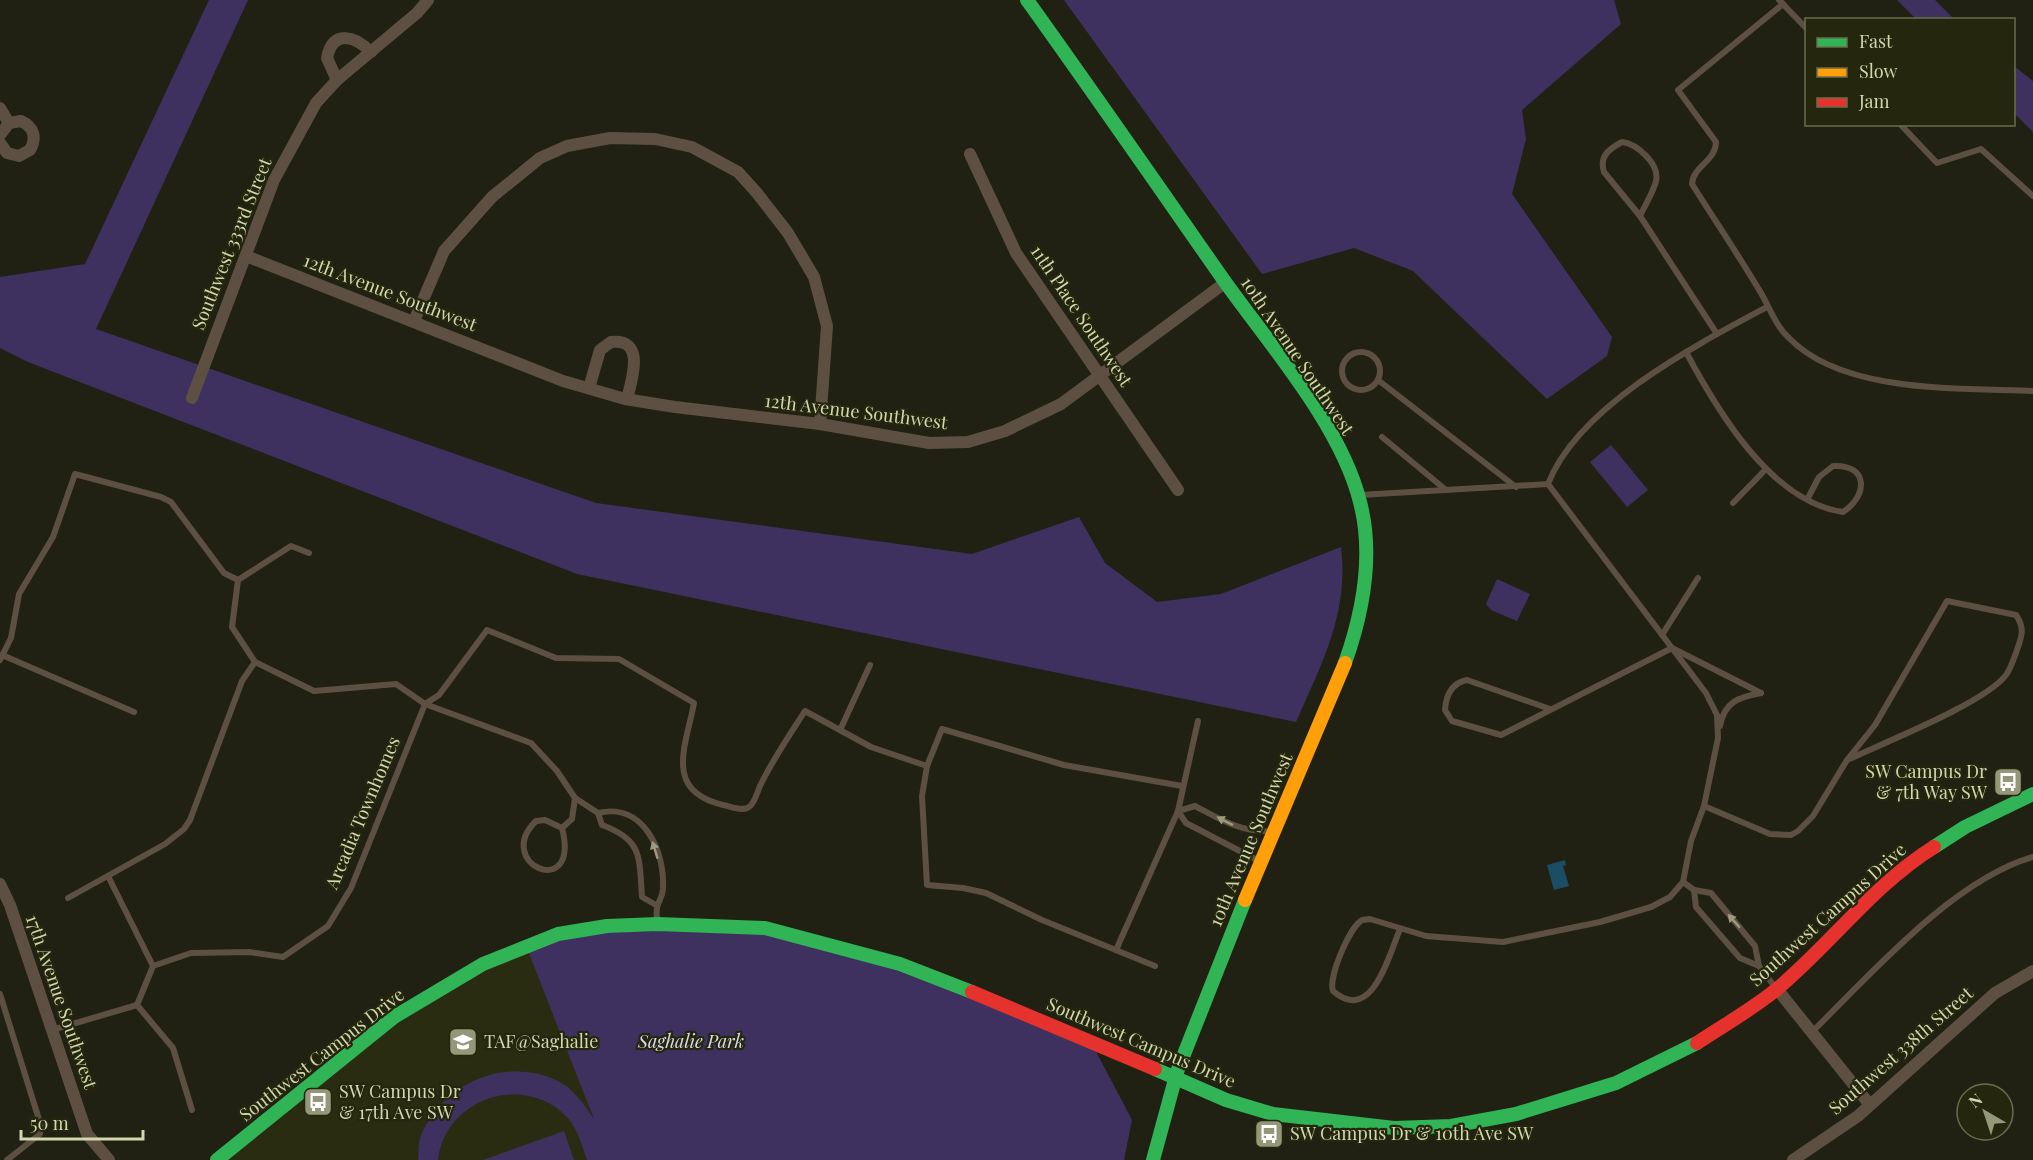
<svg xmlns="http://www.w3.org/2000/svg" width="2033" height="1160" font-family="'Playfair Display',serif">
	<rect width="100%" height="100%" fill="#202113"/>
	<!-- built -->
	<path fill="#2a2c11" d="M526,946l85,214h-393l176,-143z"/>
	<!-- green -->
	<g fill="#3e3160">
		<path d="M209,0h39l-152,329 500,174 376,51 107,-37 26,46 52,39 64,-8 120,-47c8,66 -19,116 -45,175l-719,-148 -549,-212 -28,-14v-71l85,-13z"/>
		<path d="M1064,0h550l7,24 -99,86 4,29 -14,55 100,143 -5,19 -60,43 -134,-128 -59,-23 -92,26z"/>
		<path d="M1897,0h38l19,19h-38z"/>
		<path d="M2014,66l19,15v51l-19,-19z"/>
		<path d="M1611,445l37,45 -21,17 -37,-45z"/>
		<path d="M1497,579l33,15 -13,27 -26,-11 -5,-6z"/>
		<path d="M765,928l135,36 191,78 41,78 -8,40h-537c-5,-14 -9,-30 -19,-42 -42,-46 -123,-21 -130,42h-20c1,-8 0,-20 4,-27 24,-51 83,-76 134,-53 18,8 28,25 38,39l-68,-173 32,-12z"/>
		<path d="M564,1131l10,29h-91z"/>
	</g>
	<!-- water -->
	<path fill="#1b4e64" d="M1565,860l1,5 -3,1 6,20 -15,4 -7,-25z"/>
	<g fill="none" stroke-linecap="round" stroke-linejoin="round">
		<!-- lane -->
		<g stroke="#5d5043" stroke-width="6">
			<path d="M1779,0l27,28"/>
			<path d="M1783,4l-105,86 38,52c0,19 -23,24 -24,42 22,35 45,69 66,104 11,17 16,36 31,50 54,56 172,50 244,53"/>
			<path d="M1900,124l37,39 44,-14 52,47"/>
			<path d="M1640,216c5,-11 13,-23 16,-35 4,-17 -19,-37 -34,-39 -13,7 -23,14 -18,30l36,44 77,118"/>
			<path d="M1686,352c31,58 85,150 157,160 25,-16 26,-48 -10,-46l-14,11 -11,21"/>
			<circle cx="1361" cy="371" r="19"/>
			<path d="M1378,380l138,107"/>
			<path d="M1382,437l64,53"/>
			<path d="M1360,495l188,-11"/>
			<path d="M1733,503l33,-34"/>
			<path d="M1662,635l36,-57"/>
			<path d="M2,655l132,57"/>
			<path d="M0,660l11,-22 8,-44 34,-57 22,-63 86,23 10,5 53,71 14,7 53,-34 18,7"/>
			<path d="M255,662l59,29 82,-7 29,20 106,39 26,28 18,27 23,15"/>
			<path d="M1550,709l-83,-29c-15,3 -21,15 -22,30l7,11 49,14 171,-87 89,45"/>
			<path d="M1720,726c4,-24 19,-29 41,-33"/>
			<path d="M841,728l29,-63"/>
			<path d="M1704,806l66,28 21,1 7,-4 15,-15 34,-56 28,-35 72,-124 69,14c9,13 6,21 1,35 -3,8 -6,18 -11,25 -21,28 -123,68 -159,85"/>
			<path d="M598,813c45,-11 67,37 65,76 -1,13 -8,11 -6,31"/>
			<path d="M598,813l4,12c41,15 37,32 40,72l14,8"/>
			<path d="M545,820l17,8c19,74 -70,36 -26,-7z"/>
			<path d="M562,828l10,-9 3,-21"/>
			<path d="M1259,861l-73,-38 -8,-12 17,-5c25,13 47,27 76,25"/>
			<path d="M108,876l45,90 -16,39 36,43 19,62"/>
			<path d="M1683,882l11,8 17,3 44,53 4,20"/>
			<path d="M1694,890l2,17 44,51 19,8 16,21"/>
			<path d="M68,898l97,-54 19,-15 6,-9 52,-139 13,-19 -23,-35 6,-47"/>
			<path d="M1400,929c-11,26 -28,96 -67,62 -5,-13 16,-63 29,-71l8,-1 56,17 77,6 97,-20 51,-15 19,-10 13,-15 8,-41 13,-35 14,-68 -1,-23 -11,-22 -158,-209c30,-78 148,-139 219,-177"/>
			<path d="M1116,950l62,-139 20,-90"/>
			<path d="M153,966l38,-13 58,-1 34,5 45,-31 23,-38 74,-184 14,-9 48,-65 69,28 63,1 75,44c-8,43 -31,88 29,102 7,1 19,7 26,2 6,-4 8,-15 11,-21 13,-27 29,-50 45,-75l66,36 56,19"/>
			<path d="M1155,966l-113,-46 -56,-27 -23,-5 -36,-3 -5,-89 5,-30 15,-37 122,36 118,21"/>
			<path d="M0,994l41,132 -1,8 -33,26"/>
			<path d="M52,1030l85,-25"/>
			<path d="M1812,1032c59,-58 141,-152 221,-175"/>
		</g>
		<!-- street -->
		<g stroke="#5d5043" stroke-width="12">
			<path d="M337,80l-10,-22c6,-29 28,-22 44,-6"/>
			<path d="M0,108l9,15"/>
			<path d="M0,135l9,-12 12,-2c13,6 16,17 9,29l-11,6 -12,-3 -7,-10"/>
			<path d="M970,154l46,99 162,237"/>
			<path d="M246,256l317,125 62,18 50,8 145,17 109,19 39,-1 37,-11 56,-27 165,-122"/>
			<path d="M414,321l30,-70 48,-54 48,-39 27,-12 43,-8 45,1 37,8 46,25 19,21 31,40 26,44 13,49 -7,98"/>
			<path d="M589,388l11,-38 11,-8c35,-4 21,37 16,57"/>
			<path d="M192,398l82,-218 42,-77 21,-23 80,-67 11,-13"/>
			<path d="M0,884l10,21 77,229 22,26"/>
			<path d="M1777,989l93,116"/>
			<path d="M1793,1160l65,-44 137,-123 38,-22"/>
		</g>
		<!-- fast -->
		<g stroke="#30b455" stroke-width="14">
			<path d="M1027,0c66,92 131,186 196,279 46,65 118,146 137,223 14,53 3,110 -15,161"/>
			<path d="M1934,847l31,-20 68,-33"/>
			<path d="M1155,1069l71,31 47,14 121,14 57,-2 65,-12 100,-31 81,-40"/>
			<path d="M217,1160l177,-143 89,-53 75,-30 49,-8 51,-2 107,4 135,36 72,28"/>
			<path d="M1153,1160l24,-88 68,-172"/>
		</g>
		<!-- slow -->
		<path stroke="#ff9f0a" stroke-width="14" d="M1245,900l100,-237"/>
		<!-- jam -->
		<g stroke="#e5322d" stroke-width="14">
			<path d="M972,992l183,77"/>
			<path d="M1697,1043c27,-18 56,-34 80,-54 55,-46 96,-104 157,-142"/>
		</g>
	</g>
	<!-- one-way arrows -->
	<defs><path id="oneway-solid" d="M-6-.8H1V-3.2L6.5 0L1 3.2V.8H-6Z" transform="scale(1.5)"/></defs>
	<g fill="#9d9a7e">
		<use href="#oneway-solid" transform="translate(1225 821) rotate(-153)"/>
		<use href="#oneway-solid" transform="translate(655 850) rotate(-107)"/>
		<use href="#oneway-solid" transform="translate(1734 921) rotate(-131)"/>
	</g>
	<!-- icons -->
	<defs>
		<g id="bus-square" transform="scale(1.5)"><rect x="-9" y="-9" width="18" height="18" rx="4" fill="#949778" stroke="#24270d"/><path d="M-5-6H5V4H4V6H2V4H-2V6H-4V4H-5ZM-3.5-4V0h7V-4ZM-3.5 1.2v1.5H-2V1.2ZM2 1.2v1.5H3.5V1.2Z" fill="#fff"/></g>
		<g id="school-square" transform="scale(1.5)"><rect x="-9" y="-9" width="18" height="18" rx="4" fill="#949778" stroke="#24270d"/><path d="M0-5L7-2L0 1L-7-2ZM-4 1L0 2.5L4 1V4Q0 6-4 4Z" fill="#fff"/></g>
	</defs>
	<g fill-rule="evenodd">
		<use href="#bus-square" x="2008" y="782"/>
		<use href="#school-square" x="463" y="1042"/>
		<use href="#bus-square" x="318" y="1102"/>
		<use href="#bus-square" x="1269" y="1134"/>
	</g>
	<g text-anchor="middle" stroke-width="4.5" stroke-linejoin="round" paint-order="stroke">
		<!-- street labels -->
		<g font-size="18" fill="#d2d7af" stroke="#24270d">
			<text transform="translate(232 244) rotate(-68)" y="6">Southwest 333rd Street</text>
			<text transform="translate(390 293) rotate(21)" y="6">12th Avenue Southwest</text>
			<text transform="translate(1081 316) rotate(56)" y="6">11th Place Southwest</text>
			<text transform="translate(1297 356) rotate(56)" y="6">10th Avenue Southwest</text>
			<text transform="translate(856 412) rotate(7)" y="6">12th Avenue Southwest</text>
			<text transform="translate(363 813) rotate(-67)" y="6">Arcadia Townhomes</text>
			<text transform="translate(1251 840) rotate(-67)" y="6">10th Avenue Southwest</text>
			<text transform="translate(1828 915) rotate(-42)" y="6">Southwest Campus Drive</text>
			<text transform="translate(61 1002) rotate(71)" y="6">17th Avenue Southwest</text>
			<text transform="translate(1141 1043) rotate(23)" y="6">Southwest Campus Drive</text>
			<text transform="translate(1901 1051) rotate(-41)" y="6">Southwest 338th Street</text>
			<text transform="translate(322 1055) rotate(-38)" y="6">Southwest Campus Drive</text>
		</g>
		<!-- poi labels -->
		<g font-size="18" fill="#d2d7af" stroke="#24270d" text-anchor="start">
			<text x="1987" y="778" text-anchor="end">SW Campus Dr<tspan x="1987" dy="21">&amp; 7th Way SW</tspan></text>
			<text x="484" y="1048">TAF@Saghalie</text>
			<text x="339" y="1098">SW Campus Dr<tspan x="339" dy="21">&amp; 17th Ave SW</tspan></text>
			<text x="1290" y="1140">SW Campus Dr &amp; 10th Ave SW</text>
		</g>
		<!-- park labels -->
		<g font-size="18" font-style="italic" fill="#ddd9ef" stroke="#24270d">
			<text x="691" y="1048">Saghalie Park</text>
		</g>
	</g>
	<!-- legend -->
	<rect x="1805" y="18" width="210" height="108" fill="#24270d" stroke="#6a6d4e" stroke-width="1.5"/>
	<rect x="1817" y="38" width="30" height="9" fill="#30b455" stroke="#6a6d4e" stroke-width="1.5"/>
	<text x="1859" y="48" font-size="18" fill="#d2d7af">Fast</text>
	<rect x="1817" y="68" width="30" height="9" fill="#ff9f0a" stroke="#6a6d4e" stroke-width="1.5"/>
	<text x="1859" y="78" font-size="18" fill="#d2d7af">Slow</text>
	<rect x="1817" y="98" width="30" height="9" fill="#e5322d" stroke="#6a6d4e" stroke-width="1.5"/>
	<text x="1859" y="108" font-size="18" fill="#d2d7af">Jam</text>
	<!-- north arrow -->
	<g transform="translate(1985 1112) rotate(321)"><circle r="28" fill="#24270d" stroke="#6a6d4e" stroke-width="1.5"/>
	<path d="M0-4.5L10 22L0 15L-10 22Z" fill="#949778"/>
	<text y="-9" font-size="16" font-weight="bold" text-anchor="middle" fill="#d2d7af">N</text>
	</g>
	<!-- scale -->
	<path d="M21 1130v9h122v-9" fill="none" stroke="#d2d7af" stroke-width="3"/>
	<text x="30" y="1130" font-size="18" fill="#d2d7af" stroke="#24270d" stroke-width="4.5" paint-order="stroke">50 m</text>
</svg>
